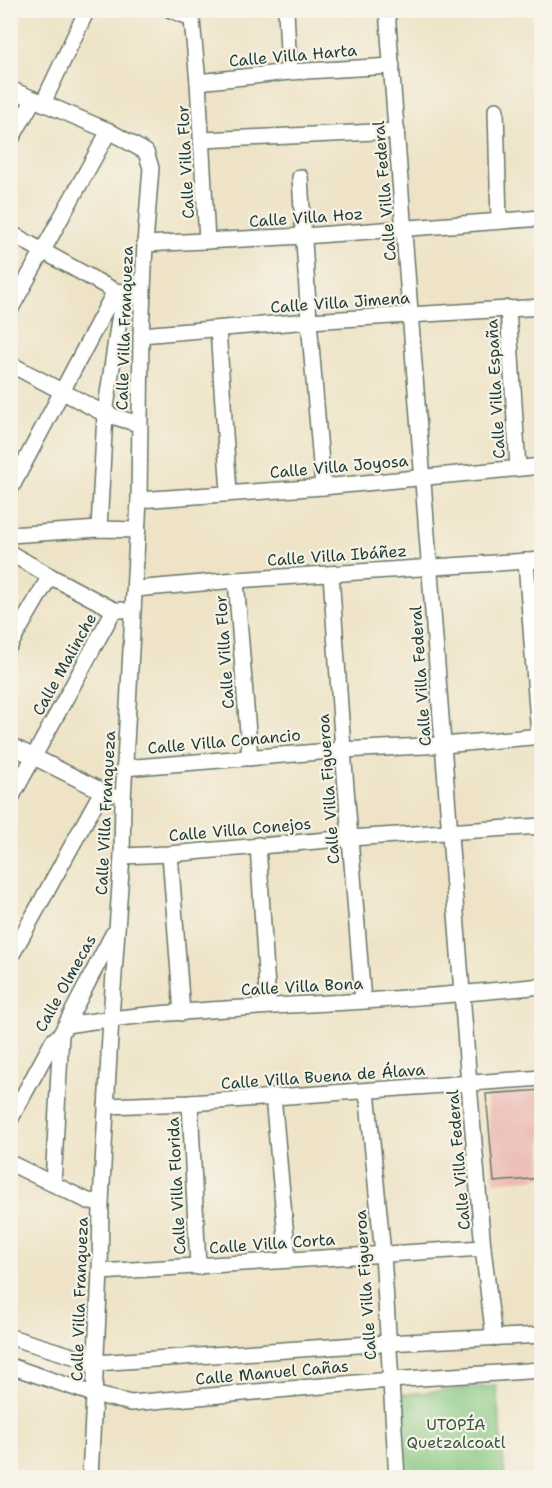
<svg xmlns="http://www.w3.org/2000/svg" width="552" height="1488" font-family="'Shantell Sans',sans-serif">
	<rect width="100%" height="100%" fill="#f7f3e8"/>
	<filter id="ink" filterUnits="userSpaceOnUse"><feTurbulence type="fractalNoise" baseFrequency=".0167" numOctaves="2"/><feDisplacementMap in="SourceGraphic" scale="12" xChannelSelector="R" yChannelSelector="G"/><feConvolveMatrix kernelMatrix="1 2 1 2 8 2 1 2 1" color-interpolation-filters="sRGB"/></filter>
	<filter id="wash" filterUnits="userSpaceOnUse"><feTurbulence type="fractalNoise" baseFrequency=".008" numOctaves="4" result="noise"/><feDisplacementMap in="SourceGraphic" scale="24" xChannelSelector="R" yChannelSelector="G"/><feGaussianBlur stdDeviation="1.35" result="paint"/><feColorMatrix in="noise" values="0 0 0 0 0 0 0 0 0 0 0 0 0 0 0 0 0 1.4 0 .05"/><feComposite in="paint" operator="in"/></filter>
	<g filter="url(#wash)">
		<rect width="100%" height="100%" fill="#eee3c6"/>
		<!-- green -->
		<path fill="#86c881" stroke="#52825a" stroke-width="1.5" d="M496,1386l9,91h-100l-8,-82z"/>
		<g id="blocks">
			<!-- building -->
			<path fill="#ebb5af" d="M542,1090v88l-48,4 -8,-88z"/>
		</g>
	</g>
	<g filter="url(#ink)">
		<use href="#blocks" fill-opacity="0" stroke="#677767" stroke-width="1.5"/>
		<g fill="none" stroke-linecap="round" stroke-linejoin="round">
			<!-- minor casing -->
			<g stroke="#677767" stroke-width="18">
				<g id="minor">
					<path d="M171,10l21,8"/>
					<path d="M191,10l7,72 9,159"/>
					<path d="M286,10l3,62"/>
					<path d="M387,10l82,1074 14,164 11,90"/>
					<path d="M198,82l91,-10 103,-6"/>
					<path d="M10,89l99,42 37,21 5,16 -6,76 -4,91 -2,165 -16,300 -1,56 -11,162 -10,184 -1,70 -10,206"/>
					<path d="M43,103l44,-93"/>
					<path d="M496,110l3,111"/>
					<path d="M202,140l195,-9"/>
					<path d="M10,141l24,-42"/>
					<path d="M300,177l9,144 14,166"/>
					<path d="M10,233l105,58"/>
					<path d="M145,244l159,-8 238,-18"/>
					<path d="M508,308l10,160"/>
					<path d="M10,310l99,-179"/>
					<path d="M218,329l11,164"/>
					<path d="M141,335l168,-14 233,-14"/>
					<path d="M10,364l95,50 34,10"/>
					<path d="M10,490l105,-199 28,4"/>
					<path d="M139,500l184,-13 219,-21"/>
					<path d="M99,529l6,-115 18,-121"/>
					<path d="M10,535l89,-6 39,1"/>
					<path d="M10,553l40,23 64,34h8"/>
					<path d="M526,561l13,175"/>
					<path d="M331,574l12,176 20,251"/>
					<path d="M236,580l14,178"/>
					<path d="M135,589l101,-9 306,-20"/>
					<path d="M10,645l40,-69"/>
					<path d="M10,745l100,50"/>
					<path d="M124,768l219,-18 101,-5 98,-9"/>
					<path d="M10,800l104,-190"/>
					<path d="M258,845l10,160"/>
					<path d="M170,854l12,159"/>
					<path d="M122,856l48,-2 180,-16 192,-12"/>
					<path d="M10,958l92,-167"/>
					<path d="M66,1025c99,-15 199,-18 299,-24 59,-4 118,-9 177,-15"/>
					<path d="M367,1091l16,163 14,224"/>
					<path d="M273,1096l15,163"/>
					<path d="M190,1103l8,164"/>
					<path d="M106,1106l84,-3 352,-25"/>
					<path d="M10,1120l43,-79 8,-7 52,-100"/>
					<path d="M10,1163l78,38 13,1"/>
					<path d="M53,1184l8,-150"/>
					<path d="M100,1272l383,-24"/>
					<path d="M10,1337l86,26 291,-20 155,-8"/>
					<path d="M10,1366l83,28 38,9 259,-23 152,-10"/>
				</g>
			</g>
			<!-- minor -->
			<use href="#minor" stroke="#fff" stroke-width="15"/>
		</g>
	</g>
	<g text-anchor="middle" stroke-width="4.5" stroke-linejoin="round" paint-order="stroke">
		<!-- street labels -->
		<g font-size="16" fill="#1f3d34" stroke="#f7f3e8">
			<text transform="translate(293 55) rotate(-5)" y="6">Calle Villa Harta</text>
			<text transform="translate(185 162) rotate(-93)" y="6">Calle Villa Flor</text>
			<text transform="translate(384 191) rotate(-95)" y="6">Calle Villa Federal</text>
			<text transform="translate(306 217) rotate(-4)" y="6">Calle Villa Hoz</text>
			<text transform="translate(340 302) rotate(-4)" y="6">Calle Villa Jimena</text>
			<text transform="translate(124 328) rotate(-88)" y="6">Calle Villa Franqueza</text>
			<text transform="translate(495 389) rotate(-93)" y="6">Calle Villa España</text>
			<text transform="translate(339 466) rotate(-5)" y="6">Calle Villa Joyosa</text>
			<text transform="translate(337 555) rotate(-4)" y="6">Calle Villa Ibáñez</text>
			<text transform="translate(224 652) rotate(-94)" y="6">Calle Villa Flor</text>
			<text transform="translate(64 664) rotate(-61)" y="6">Calle Malinche</text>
			<text transform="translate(420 676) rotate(-94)" y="6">Calle Villa Federal</text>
			<text transform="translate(224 741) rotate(-5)" y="6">Calle Villa Conancio</text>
			<text transform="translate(328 789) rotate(-94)" y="6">Calle Villa Figueroa</text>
			<text transform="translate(105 813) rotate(-87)" y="6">Calle Villa Franqueza</text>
			<text transform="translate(240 829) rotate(-5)" y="6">Calle Villa Conejos</text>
			<text transform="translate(65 983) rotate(-61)" y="6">Calle Olmecas</text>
			<text transform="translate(302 986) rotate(-3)" y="6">Calle Villa Bona</text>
			<text transform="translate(323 1076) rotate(-4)" y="6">Calle Villa Buena de Álava</text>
			<text transform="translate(458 1160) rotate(-95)" y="6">Calle Villa Federal</text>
			<text transform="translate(176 1186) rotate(-93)" y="6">Calle Villa Florida</text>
			<text transform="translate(272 1243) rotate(-4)" y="6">Calle Villa Corta</text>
			<text transform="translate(365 1285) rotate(-94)" y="6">Calle Villa Figueroa</text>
			<text transform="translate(79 1299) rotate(-88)" y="6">Calle Villa Franqueza</text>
			<text transform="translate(272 1372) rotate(-5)" y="6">Calle Manuel Cañas</text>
		</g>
		<!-- park labels -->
		<g font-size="16" fill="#345943" stroke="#f7f3e8">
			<text x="456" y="1430">UTOPÍA<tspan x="456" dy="18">Quetzalcoatl</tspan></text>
		</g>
	</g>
	<!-- margin -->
	<rect width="552" height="1488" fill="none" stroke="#f7f3e8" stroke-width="36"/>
</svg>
